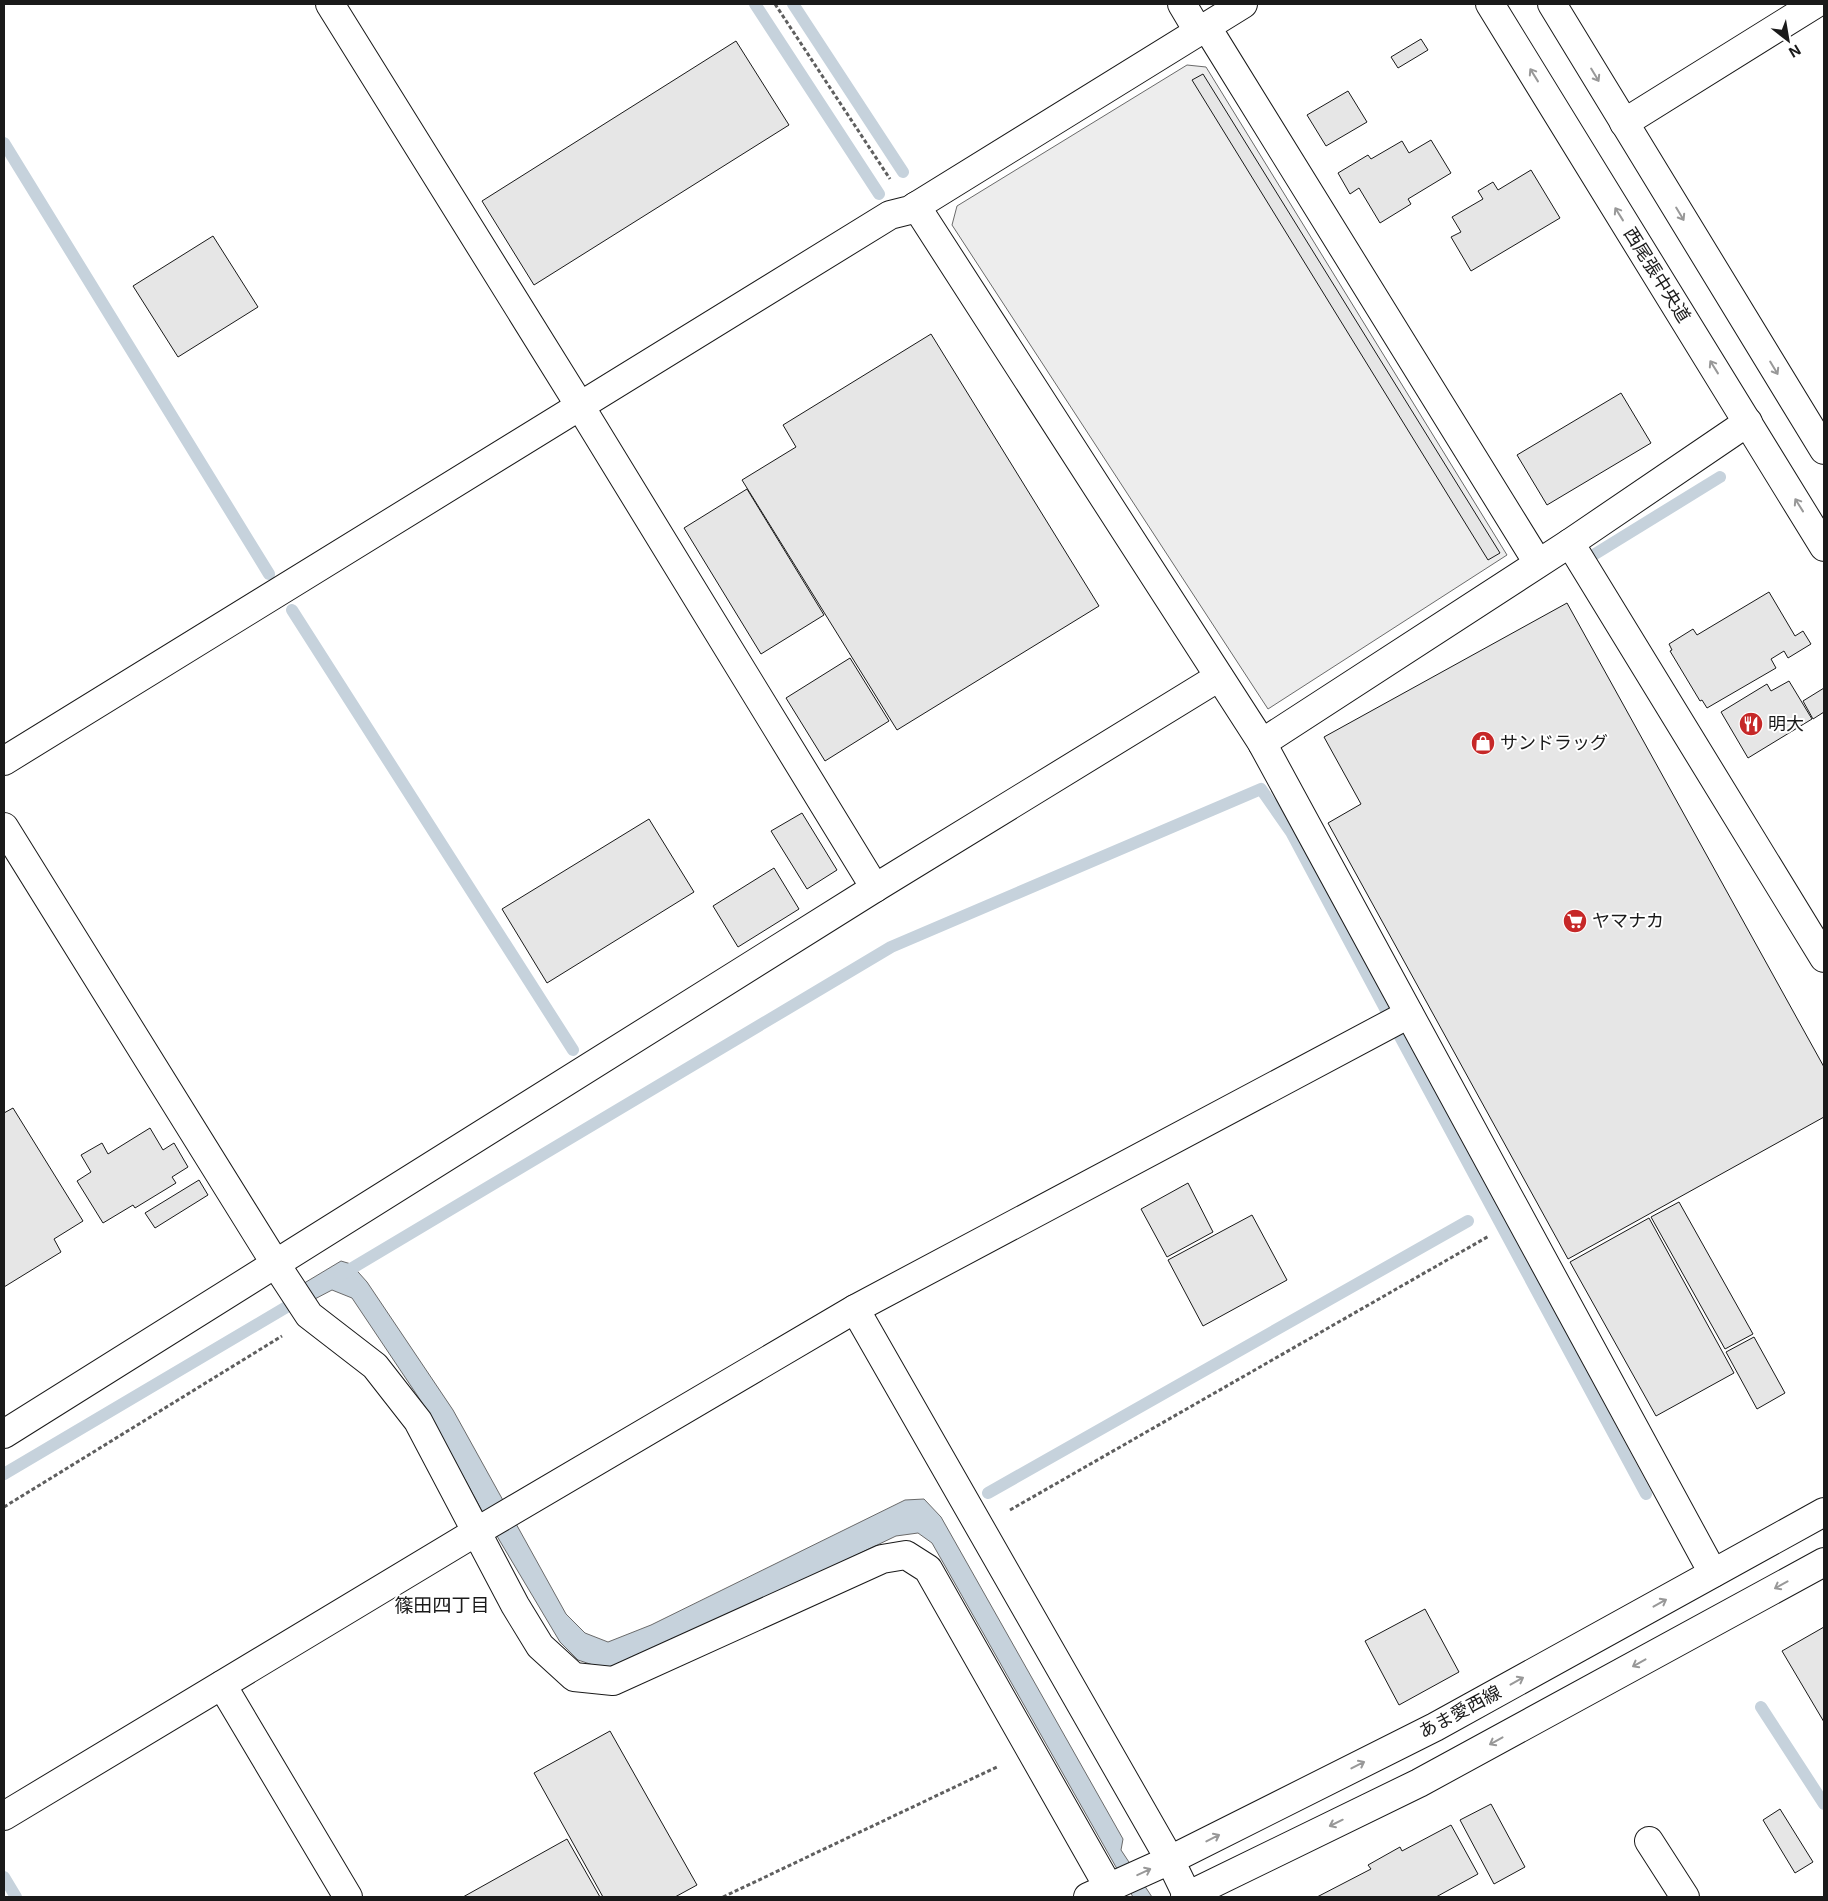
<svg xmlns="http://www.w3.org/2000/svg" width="1828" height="1901" font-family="Inter,'Noto Sans JP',sans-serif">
	<rect width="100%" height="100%" fill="#fff"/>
	<!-- parking -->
	<path fill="#ededed" stroke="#6a6a6a" d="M1187,65l19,2 301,488 -239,154 -316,-484 5,-19z"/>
	<!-- water -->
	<path fill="#c6d2dc" stroke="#6a6a6a" d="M341,1261l10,3 16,18 86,128 113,204 19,19 23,9 43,-17 254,-125 19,-1 17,18 182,322 -2,11 31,47h-19l-201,-354 -14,-10 -22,3 -263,126 -28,7 -27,-9 -18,-18 -78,-131 -53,-98 -77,-115 -20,-8 -21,11 -10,-16z"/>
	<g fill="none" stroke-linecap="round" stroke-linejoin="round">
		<!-- stream -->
		<g stroke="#c6d2dc" stroke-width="12">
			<path d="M755,4l124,190"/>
			<path d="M793,4l110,168"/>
			<path d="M4,143l265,431"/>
			<path d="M1595,554l125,-77"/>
			<path d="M292,610l281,440"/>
			<path d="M1398,1033l248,461"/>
			<path d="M339,1276l552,-329 370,-158 30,43 97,182"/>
			<path d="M4,1474l296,-175"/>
			<path d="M988,1493l480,-272"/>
			<path d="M1761,1707l63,97"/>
			<path d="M4,1877l12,20"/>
		</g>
	</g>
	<!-- building -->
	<g fill="#e6e6e6" stroke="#1a1a1a">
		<path d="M1421,39l7,11 -30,18 -7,-11z"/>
		<path d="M736,41l53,84 -255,160 -52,-84z"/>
		<path d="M1203,74l297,479 -12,7 -296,-480z"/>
		<path d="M1348,91l19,31 -41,24 -19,-31z"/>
		<path d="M1431,140l20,33 -43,26 3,5 -31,19 -21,-35 -9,6 -12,-21 30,-18 3,4 31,-18 7,12z"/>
		<path d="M1531,170l29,48 -89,53 -20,-34 10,-5 -9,-15 31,-18 -5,-8 15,-9 5,8z"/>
		<path d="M213,236l45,71 -80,50 -45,-71z"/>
		<path d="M931,334l168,272 -202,124 -155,-250 54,-33 -13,-22z"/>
		<path d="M1621,393l30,50 -104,62 -30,-50z"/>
		<path d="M747,489l77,126 -63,39 -77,-126z"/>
		<path d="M1769,592l26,44 8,-5 8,13 -23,14 -4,-7 -13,8 5,9 -69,40 -5,-8 -2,1 -30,-50 2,-1 -3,-6 24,-15 4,6z"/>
		<path d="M1567,603l257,464v50l-256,142 -240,-436 33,-19 -37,-67z"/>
		<path d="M850,658l39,63 -64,40 -39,-63z"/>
		<path d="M1789,681l23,38 -64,39 -27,-46 46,-28 4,7z"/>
		<path d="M1824,688v24l-11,7 -10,-18z"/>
		<path d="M802,813l35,57 -30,19 -36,-58z"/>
		<path d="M649,819l45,73 -147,91 -45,-74z"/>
		<path d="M774,868l25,41 -61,38 -25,-41z"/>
		<path d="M13,1108l70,113 -29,18 7,13 -57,35v-174z"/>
		<path d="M150,1128l13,22 11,-7 14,24 -16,10 4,6 -41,25 -2,-3 -30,18 -26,-42 14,-9 -10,-17 21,-12 6,11z"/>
		<path d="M199,1180l9,15 -53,33 -10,-15z"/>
		<path d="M1188,1183l25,49 -46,25 -26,-48z"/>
		<path d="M1679,1202l74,132 -28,15 -74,-132z"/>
		<path d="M1252,1215l35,65 -84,46 -35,-66z"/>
		<path d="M1649,1218l85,155 -78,43 -86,-154z"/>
		<path d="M1754,1337l31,56 -28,16 -31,-57z"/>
		<path d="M1425,1609l34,63 -60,33 -34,-64z"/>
		<path d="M1824,1627v95l-42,-71z"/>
		<path d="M610,1731l87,154 -22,12h-72l-69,-124z"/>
		<path d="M1491,1804l34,63 -31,17 -34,-64z"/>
		<path d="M1780,1809l33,53 -18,11 -32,-53z"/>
		<path d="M1451,1825l27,49 -42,23h-119l54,-28 -3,-4 32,-18 2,4z"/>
		<path d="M567,1839l33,58h-137z"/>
	</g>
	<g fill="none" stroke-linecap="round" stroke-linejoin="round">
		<!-- minor casing -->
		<g stroke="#1a1a1a" stroke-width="30">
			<g id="minor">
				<path d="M330,4l250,402 295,482"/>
				<path d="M1182,4l16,27"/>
				<path d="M1206,26l332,537"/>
				<path d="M1624,123l191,-119"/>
				<path d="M916,206l346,537 451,830"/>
				<path d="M1570,543l254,415"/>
				<path d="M1262,743l308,-200 178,-121"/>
				<path d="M4,761l886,-546 20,-5 333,-206"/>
				<path d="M4,827l271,436 34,52 66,51 43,55 97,184 25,41 34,31 39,4 269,-122 24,-4 22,14 181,319"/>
				<path d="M855,1309l554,-295"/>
				<path d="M4,1434l871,-546 344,-211"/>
				<path d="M222,1685l126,212"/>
				<path d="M4,1816l472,-284 379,-223 315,551 18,37"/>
				<path d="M1649,1841l36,56"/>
			</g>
		</g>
		<!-- major casing -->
		<g stroke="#1a1a1a" stroke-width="30">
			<g id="major">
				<path d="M1490,4l334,543"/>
				<path d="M1552,4l272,446"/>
				<path d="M1088,1897l82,-37 265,-133 389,-215"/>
				<path d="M1185,1897l234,-114 405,-221"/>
			</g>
		</g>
		<!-- path -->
		<g stroke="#5f5f5f" stroke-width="3" stroke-dasharray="4 2.5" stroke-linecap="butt">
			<path d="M775,4l115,175"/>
			<path d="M4,1507l278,-171"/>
			<path d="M1010,1510l479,-274"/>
			<path d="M723,1897l276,-131"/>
		</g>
		<!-- minor -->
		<use href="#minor" stroke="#fff" stroke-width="28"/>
		<!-- major -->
		<use href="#major" stroke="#fff" stroke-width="28"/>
	</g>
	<!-- one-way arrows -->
	<defs><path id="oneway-shaft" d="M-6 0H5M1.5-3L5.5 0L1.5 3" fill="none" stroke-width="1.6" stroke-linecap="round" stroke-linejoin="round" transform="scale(1.25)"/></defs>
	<g stroke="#989898">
		<use href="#oneway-shaft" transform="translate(1534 75) rotate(-122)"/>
		<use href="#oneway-shaft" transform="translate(1595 75) rotate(59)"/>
		<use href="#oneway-shaft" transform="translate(1619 214) rotate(-122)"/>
		<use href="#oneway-shaft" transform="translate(1680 214) rotate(59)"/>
		<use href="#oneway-shaft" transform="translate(1714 367) rotate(-122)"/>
		<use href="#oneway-shaft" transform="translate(1774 368) rotate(59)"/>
		<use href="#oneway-shaft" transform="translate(1799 505) rotate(-122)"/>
		<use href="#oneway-shaft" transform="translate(1781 1585) rotate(151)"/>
		<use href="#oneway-shaft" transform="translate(1660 1603) rotate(-29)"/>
		<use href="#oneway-shaft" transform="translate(1639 1663) rotate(151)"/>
		<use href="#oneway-shaft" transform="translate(1517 1681) rotate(-29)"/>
		<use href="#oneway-shaft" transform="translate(1496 1741) rotate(151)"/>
		<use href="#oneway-shaft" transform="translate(1358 1765) rotate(-27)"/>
		<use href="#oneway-shaft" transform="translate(1336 1823) rotate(154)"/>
		<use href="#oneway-shaft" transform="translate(1213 1838) rotate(-27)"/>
		<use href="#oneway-shaft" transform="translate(1144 1872) rotate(-25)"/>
	</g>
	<!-- icons -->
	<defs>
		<g id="restaurant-disc" transform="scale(1.25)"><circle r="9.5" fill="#c62828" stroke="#fff"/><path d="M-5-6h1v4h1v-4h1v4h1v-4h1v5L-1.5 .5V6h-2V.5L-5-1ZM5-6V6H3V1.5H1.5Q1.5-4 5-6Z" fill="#fff"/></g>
		<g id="shop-disc" transform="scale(1.25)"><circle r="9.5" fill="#c62828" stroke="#fff"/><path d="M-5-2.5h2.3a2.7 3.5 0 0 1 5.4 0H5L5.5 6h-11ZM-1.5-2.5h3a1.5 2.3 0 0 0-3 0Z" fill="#fff"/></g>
		<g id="supermarket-disc" transform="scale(1.25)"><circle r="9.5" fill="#c62828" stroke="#fff"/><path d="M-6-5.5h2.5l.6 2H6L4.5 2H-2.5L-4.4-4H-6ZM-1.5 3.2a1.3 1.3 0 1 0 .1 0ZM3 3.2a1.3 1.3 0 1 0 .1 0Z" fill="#fff"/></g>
	</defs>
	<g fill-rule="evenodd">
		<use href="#restaurant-disc" x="1751" y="724"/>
		<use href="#shop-disc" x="1483" y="743"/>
		<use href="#supermarket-disc" x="1575" y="921"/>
	</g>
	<g text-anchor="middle" stroke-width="4" stroke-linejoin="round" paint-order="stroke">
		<!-- street labels -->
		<g font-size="18" fill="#1a1a1a" stroke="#fff">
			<text transform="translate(1657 275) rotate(58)" y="6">西尾張中央道</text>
			<text transform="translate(1460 1712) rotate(-28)" y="6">あま愛西線</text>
		</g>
		<!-- poi labels -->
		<g font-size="18" fill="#1a1a1a" stroke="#fff" text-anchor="start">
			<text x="1768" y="730">明大</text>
			<text x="1500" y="749">サンドラッグ</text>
			<text x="1592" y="927">ヤマナカ</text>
		</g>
		<!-- neighbourhood labels -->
		<g font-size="19" fill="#1a1a1a" stroke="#fff">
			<text x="442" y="1612">篠田四丁目</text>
		</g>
	</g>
	<!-- border -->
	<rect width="1828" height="1901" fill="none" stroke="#1a1a1a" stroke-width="10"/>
	<!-- north arrow -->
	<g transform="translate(1788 40) rotate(149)" stroke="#ffffff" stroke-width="4" paint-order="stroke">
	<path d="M0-4L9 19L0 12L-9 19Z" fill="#1a1a1a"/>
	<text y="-8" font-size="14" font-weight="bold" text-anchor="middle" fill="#1a1a1a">N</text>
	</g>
</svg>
